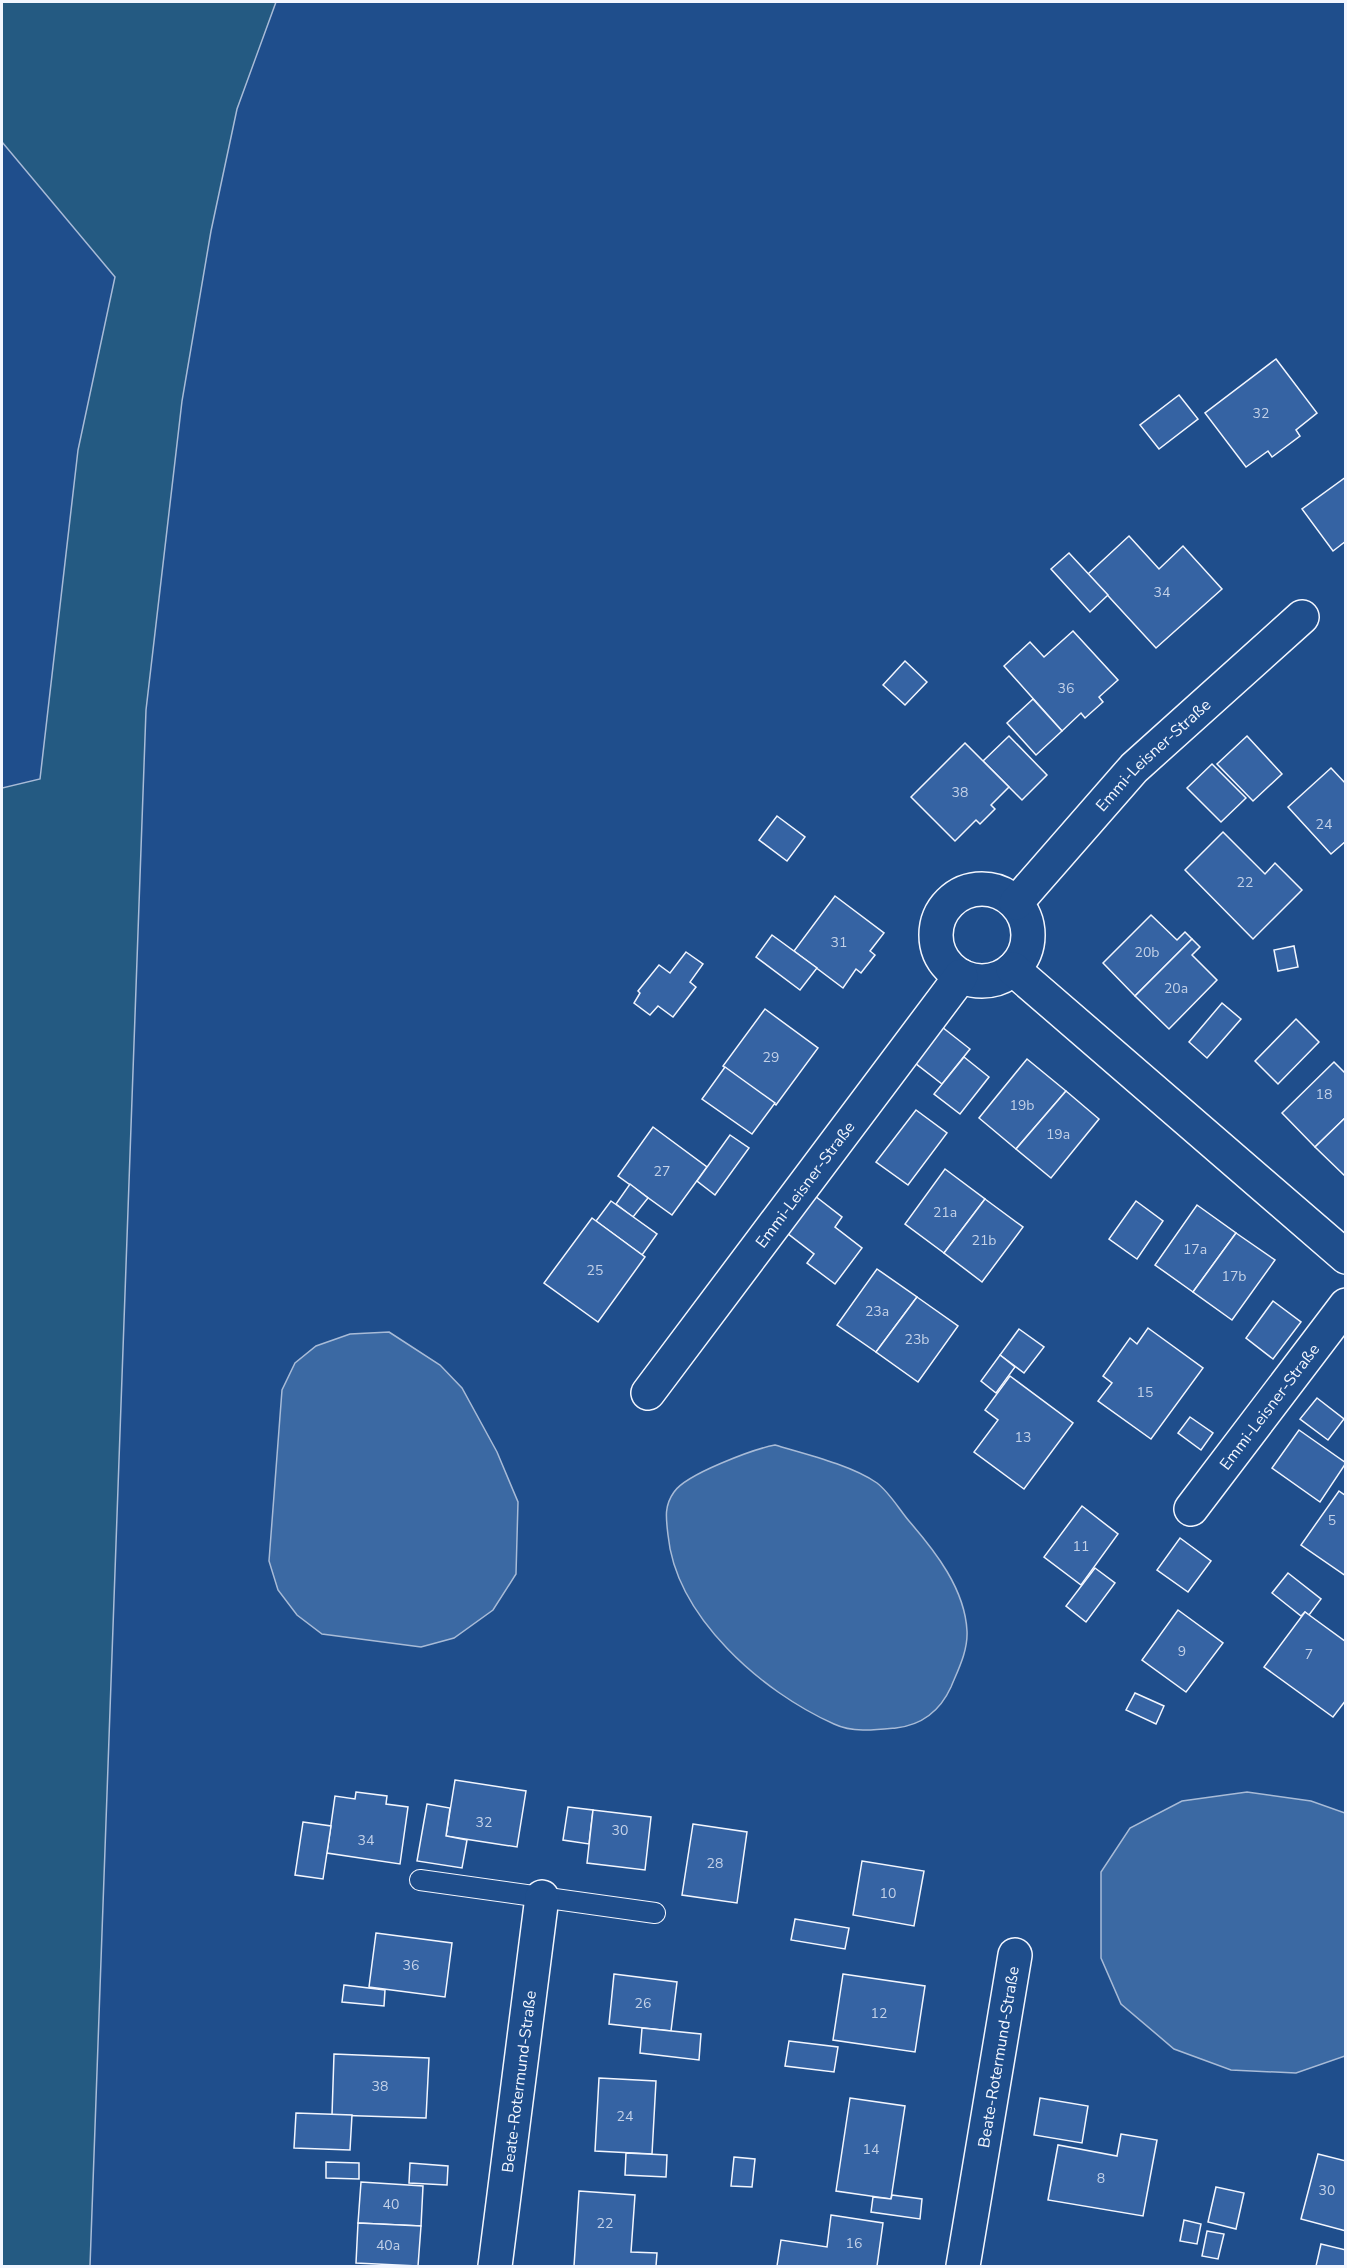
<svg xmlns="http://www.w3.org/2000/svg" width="1347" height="2268" font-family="'Nunito Sans',sans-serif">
	<rect width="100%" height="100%" fill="#1f4e8c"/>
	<!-- green -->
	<path fill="#245a82" stroke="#a8bbd7" stroke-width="1.5" d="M2,2h274l-39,107 -26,122 -29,170 -36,309 -56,1556h-88v-1478l38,-9 38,-329 37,-173 -113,-135z"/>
	<!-- water -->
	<g fill="#3b69a3" stroke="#a8bbd7" stroke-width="1.5">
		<path d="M389,1332l51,33 22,23 35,64 21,50 -2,72 -23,36 -39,28 -33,9 -99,-13 -25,-19 -19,-25 -9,-29 13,-171 13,-27 21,-17 34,-12z"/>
		<path d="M775,1445c30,9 76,20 102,38 12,9 22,26 32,38 26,30 56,68 58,110 1,20 -9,39 -16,56 -11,24 -29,38 -55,41 -20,2 -43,5 -62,-4 -72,-32 -158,-107 -166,-189 -2,-17 -4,-29 6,-43 12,-18 80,-43 101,-47z"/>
		<path d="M1247,1792l64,9 34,12v243l-49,17 -65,-3 -57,-21 -53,-45 -20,-46v-86l29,-44 52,-27z"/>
	</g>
	<!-- building -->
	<g fill="#3563a3" stroke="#f2f6ff" stroke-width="1.5">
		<path d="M1276,359l41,54 -21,17 4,6 -28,21 -4,-6 -22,16 -41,-54z"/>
		<path d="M1179,395l19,24 -39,30 -19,-24z"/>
		<path d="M1346,477v64l-13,10 -31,-42z"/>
		<path d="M1129,536l30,33 24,-23 39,43 -66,59 -68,-74z"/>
		<path d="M1069,553l39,42 -18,17 -39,-43z"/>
		<path d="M1073,631l45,49 -19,17 4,5 -18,16 -4,-5 -19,18 -58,-65 26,-24 14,15z"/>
		<path d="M905,661l22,21 -22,23 -22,-20z"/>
		<path d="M1033,699l29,32 -26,24 -29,-32z"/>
		<path d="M1009,736l38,39 -25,25 -39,-39z"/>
		<path d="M1247,736l35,38 -29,27 -36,-37z"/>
		<path d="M965,743l44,44 -18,18 4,4 -15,15 -4,-4 -21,21 -44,-44z"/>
		<path d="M1212,764l34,34 -25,24 -34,-34z"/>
		<path d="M1331,768l15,16v57l-15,13 -43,-47z"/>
		<path d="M777,816l28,21 -18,24 -28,-21z"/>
		<path d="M1223,832l42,42 10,-11 27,27 -49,49 -68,-69z"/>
		<path d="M835,896l49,37 -14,18 5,4 -14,18 -5,-4 -13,19 -49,-37z"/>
		<path d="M1151,915l26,25 8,-8 7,7 -57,57 -32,-33z"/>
		<path d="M772,935l45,33 -17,22 -44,-33z"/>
		<path d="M1192,939l8,8 -8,8 25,25 -48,49 -34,-33z"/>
		<path d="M1294,946l4,21 -20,4 -4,-21z"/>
		<path d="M686,952l17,12 -13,18 6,5 -23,30 -15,-11 -8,9 -16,-12 6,-10 -2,-2 21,-26 11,8z"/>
		<path d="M1222,1003l19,16 -34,39 -18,-16z"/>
		<path d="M765,1009l53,39 -42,57 -53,-39z"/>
		<path d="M1296,1019l23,23 -41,42 -23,-23z"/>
		<path d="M942,1027l28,22 -28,35 -27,-21z"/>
		<path d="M964,1057l25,20 -29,37 -26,-20z"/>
		<path d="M1027,1059l39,32 -50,58 -37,-31z"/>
		<path d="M1334,1062l12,12v43l-31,30 -33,-34z"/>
		<path d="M725,1067l50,36 -23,31 -50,-35z"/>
		<path d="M1066,1091l33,28 -48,59 -35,-29z"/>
		<path d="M916,1110l31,23 -39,52 -32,-23z"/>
		<path d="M1346,1117v60l-31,-30z"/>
		<path d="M653,1127l54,40 -35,48 -54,-39z"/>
		<path d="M730,1135l19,13 -34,47 -18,-14z"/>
		<path d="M945,1169l40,30 -41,54 -39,-29z"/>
		<path d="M630,1184l18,14 -15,19 -17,-13z"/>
		<path d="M815,1196l27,21 -7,10 27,21 -27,36 -28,-21 7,-9 -27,-21z"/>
		<path d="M985,1199l38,28 -41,55 -38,-29z"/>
		<path d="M611,1201l46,33 -15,21 -46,-34z"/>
		<path d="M1136,1201l27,20 -26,38 -28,-20z"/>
		<path d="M1197,1205l39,28 -43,59 -38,-27z"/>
		<path d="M592,1218l53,39 -47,65 -54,-39z"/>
		<path d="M1236,1233l39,27 -43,60 -39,-28z"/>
		<path d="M877,1269l40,28 -41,55 -39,-27z"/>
		<path d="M917,1297l41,29 -40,56 -42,-30z"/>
		<path d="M1273,1301l28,21 -28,37 -27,-21z"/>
		<path d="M1148,1328l55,40 -52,71 -53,-38 14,-18 -9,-7 27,-38 7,6z"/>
		<path d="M1019,1329l25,18 -20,26 -24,-18z"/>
		<path d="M1000,1355l15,12 -19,26 -15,-12z"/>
		<path d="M1010,1376l63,47 -49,66 -50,-37 24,-32 -13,-10z"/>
		<path d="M1317,1398l27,21 -16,21 -28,-21z"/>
		<path d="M1190,1417l23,16 -12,17 -23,-17z"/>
		<path d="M1299,1430l47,33 -26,39 -48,-34z"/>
		<path d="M1339,1491l7,5v80l-45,-31z"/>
		<path d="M1082,1506l36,28 -37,51 -37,-28z"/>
		<path d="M1180,1538l31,23 -23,31 -31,-22z"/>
		<path d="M1095,1568l20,15 -29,39 -20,-16z"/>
		<path d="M1288,1573l33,26 -12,16 -4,-3 -4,4 -29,-23z"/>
		<path d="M1178,1610l45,33 -37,49 -44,-32z"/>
		<path d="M1305,1612l41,30v58l-13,17 -69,-50z"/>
		<path d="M1135,1693l29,13 -8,18 -30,-14z"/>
		<path d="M455,1780l71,11 -9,56 -71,-11z"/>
		<path d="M356,1792l31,4 -1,8 22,3 -8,57 -73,-11 8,-57 20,3z"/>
		<path d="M427,1804l23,4 -4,28 21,4 -5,28 -45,-7z"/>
		<path d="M568,1807l25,3 -4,34 -26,-4z"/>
		<path d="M593,1810l58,7 -6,53 -58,-7z"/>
		<path d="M303,1822l28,4 -8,53 -28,-4z"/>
		<path d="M693,1824l54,8 -10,71 -55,-8z"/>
		<path d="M862,1861l62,10 -10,55 -61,-11z"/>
		<path d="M795,1919l54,9 -4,21 -54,-9z"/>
		<path d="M376,1933l76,10 -7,54 -76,-10z"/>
		<path d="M614,1974l63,8 -6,49 -62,-7z"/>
		<path d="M843,1974l82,12 -10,66 -82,-12z"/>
		<path d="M344,1985l41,5 -1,16 -42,-4z"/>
		<path d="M642,2028l59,6 -2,26 -59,-7z"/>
		<path d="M789,2041l49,6 -4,25 -49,-6z"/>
		<path d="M334,2054l95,4 -3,60 -94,-3z"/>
		<path d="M599,2078l57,3 -4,73 -57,-3z"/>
		<path d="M850,2098l55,8 -14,93 -55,-8z"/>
		<path d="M1040,2098l48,8 -6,37 -48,-8z"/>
		<path d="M296,2113l56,2 -2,35 -56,-2z"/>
		<path d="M1121,2134l36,6 -14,76 -95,-16 10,-55 59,11z"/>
		<path d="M626,2153l41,2 -1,22 -41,-2z"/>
		<path d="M1318,2154l28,7v70l-45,-12z"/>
		<path d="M734,2157l21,2 -3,28 -21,-1z"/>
		<path d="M326,2162l33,1v16l-33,-1z"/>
		<path d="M410,2163l38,3 -1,19 -38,-2z"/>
		<path d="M361,2182l62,4 -2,40 -63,-3z"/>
		<path d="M1216,2187l28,6 -8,36 -28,-7z"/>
		<path d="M579,2191l56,4 -4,57 26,1 -1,13h-82z"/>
		<path d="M892,2195l30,4 -2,20 -49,-7 2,-15 18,2z"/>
		<path d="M831,2215l52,8 -6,43h-100l4,-26 46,7z"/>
		<path d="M1184,2220l17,4 -4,20 -17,-3z"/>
		<path d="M358,2223l63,3 -3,40 -62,-3z"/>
		<path d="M1207,2231l17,3 -6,25 -16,-3z"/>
		<path d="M1321,2244l25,6v16h-30z"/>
	</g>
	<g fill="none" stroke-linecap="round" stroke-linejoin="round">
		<!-- lane casing -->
		<g stroke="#f2f6ff" stroke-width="22">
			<path id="lane" d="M420,1880l235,33"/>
		</g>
		<!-- street casing -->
		<g stroke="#f2f6ff" stroke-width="36">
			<g id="street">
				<circle cx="982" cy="935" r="46"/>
				<path id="s1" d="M1016,903l118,-135 168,-151"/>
				<path d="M1013,969l333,288"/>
				<path id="s2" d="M648,1393l313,-417"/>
				<path id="s3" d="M1191,1509l155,-204"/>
				<path id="s4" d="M495,2266l47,-369"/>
				<path id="s5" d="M963,2266l52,-311"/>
			</g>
		</g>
		<!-- lane -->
		<use href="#lane" stroke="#1f4e8c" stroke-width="20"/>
		<!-- street -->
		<use href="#street" stroke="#1f4e8c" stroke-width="33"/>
	</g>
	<g text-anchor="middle" stroke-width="4.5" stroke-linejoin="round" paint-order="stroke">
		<!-- number labels -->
		<g font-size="14" fill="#c3d1e8">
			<text x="1261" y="418">32</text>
			<text x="1162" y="597">34</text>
			<text x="1066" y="693">36</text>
			<text x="960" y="797">38</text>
			<text x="1324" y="829">24</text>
			<text x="1245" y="887">22</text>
			<text x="839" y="947">31</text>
			<text x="1147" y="957">20b</text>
			<text x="1176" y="993">20a</text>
			<text x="771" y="1062">29</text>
			<text x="1324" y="1099">18</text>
			<text x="1022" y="1110">19b</text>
			<text x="1058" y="1139">19a</text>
			<text x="662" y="1176">27</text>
			<text x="945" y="1217">21a</text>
			<text x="984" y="1245">21b</text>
			<text x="1195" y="1254">17a</text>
			<text x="595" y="1275">25</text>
			<text x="1234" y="1281">17b</text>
			<text x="877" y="1316">23a</text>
			<text x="917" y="1344">23b</text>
			<text x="1145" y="1397">15</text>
			<text x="1023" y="1442">13</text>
			<text x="1332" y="1525">5</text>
			<text x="1081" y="1551">11</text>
			<text x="1182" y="1656">9</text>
			<text x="1309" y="1659">7</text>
			<text x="484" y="1827">32</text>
			<text x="620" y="1835">30</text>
			<text x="366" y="1845">34</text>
			<text x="715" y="1868">28</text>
			<text x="888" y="1898">10</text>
			<text x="411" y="1970">36</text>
			<text x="643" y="2008">26</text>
			<text x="879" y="2018">12</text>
			<text x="380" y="2091">38</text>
			<text x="625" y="2121">24</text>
			<text x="871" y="2154">14</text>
			<text x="1101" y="2183">8</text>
			<text x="1327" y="2195">30</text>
			<text x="391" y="2209">40</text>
			<text x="605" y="2228">22</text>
			<text x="854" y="2248">16</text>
			<text x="388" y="2250">40a</text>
		</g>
		<!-- street labels -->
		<g font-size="16" fill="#f2f6ff" stroke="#1f4e8c">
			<text dy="6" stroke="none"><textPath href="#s1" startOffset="202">Emmi-Leisner-Straße</textPath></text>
			<text dy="6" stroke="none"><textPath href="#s2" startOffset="261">Emmi-Leisner-Straße</textPath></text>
			<text dy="6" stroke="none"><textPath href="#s3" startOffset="129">Emmi-Leisner-Straße</textPath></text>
			<text dy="6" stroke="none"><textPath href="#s5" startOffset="212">Beate-Rotermund-Straße</textPath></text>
			<text dy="6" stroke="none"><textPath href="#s4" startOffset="186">Beate-Rotermund-Straße</textPath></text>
		</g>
	</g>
	<!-- border -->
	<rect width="1347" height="2268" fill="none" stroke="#f2f6ff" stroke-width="6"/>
</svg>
